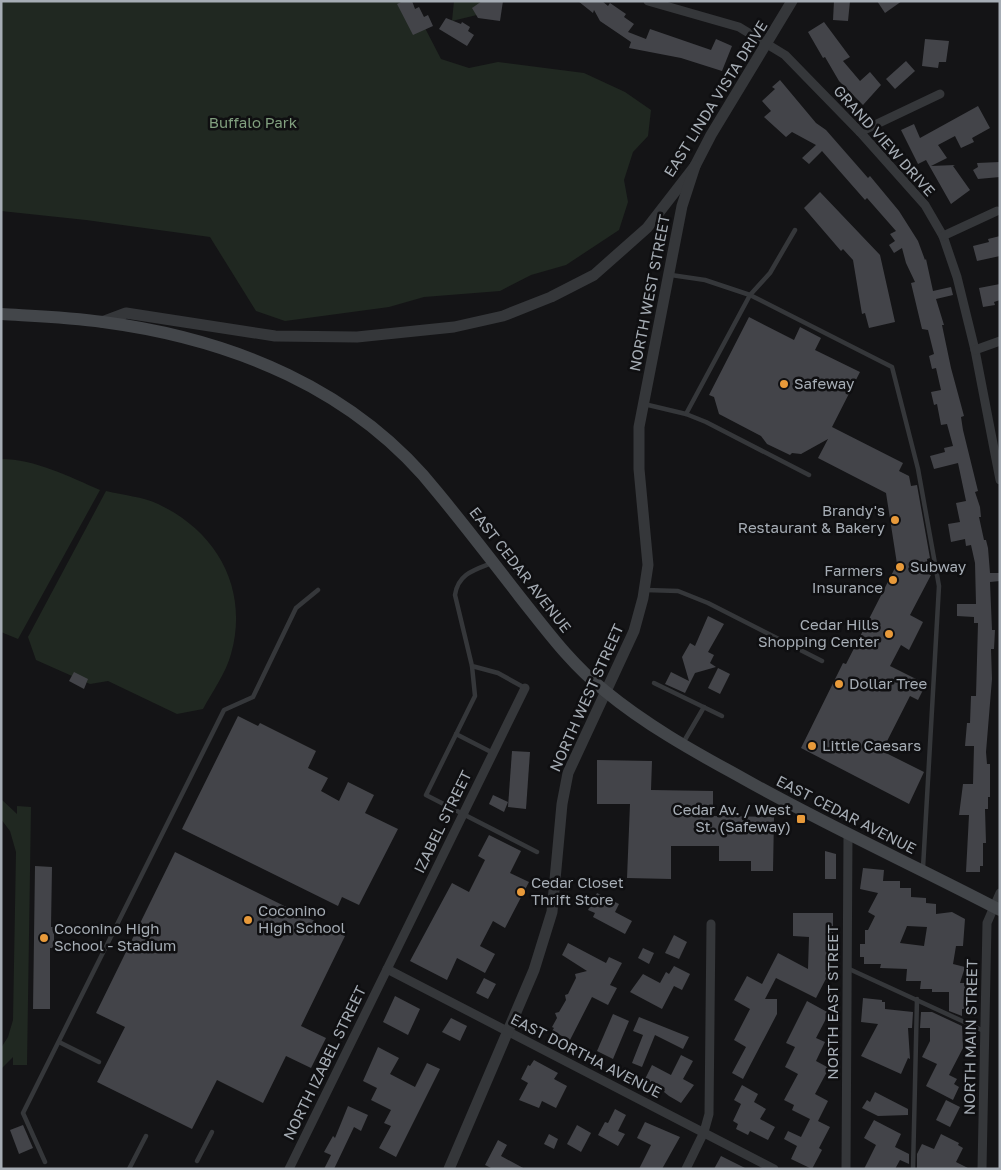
<svg xmlns="http://www.w3.org/2000/svg" width="1001" height="1170" font-family="'Golos Text',sans-serif">
	<rect width="100%" height="100%" fill="#141416"/>
	<!-- green -->
	<g fill="#202821">
		<path d="M1,1h410l30,58 28,9 29,-6 86,11 41,19 26,18 -3,26 -15,16 -9,28 4,22 -9,28 -53,35 -35,10 -31,16 -76,6 -35,10 -104,14 -29,-10 -46,-74 -124,-17 -85,-9z"/>
		<path d="M454,1h42l-15,13 -29,7z"/>
		<path d="M1,459c34,0 69,18 99,31l-82,149 -17,-7z"/>
		<path d="M106,491c17,4 37,6 52,13 60,28 91,86 73,150 -5,19 -19,38 -28,55l-26,5 -69,-33 -18,3 -54,-24 -8,-23z"/>
		<path d="M1,799l16,15v-8l14,1 -4,258h-14v-8l-12,12v-21l7,-11 5,-17 3,-168 -6,-21 -9,-12z"/>
	</g>
	<!-- building -->
	<g fill="#434449" fill-rule="evenodd">
		<path d="M403,1h9l3,8 4,-2 5,10 4,-2 5,11 -20,9 -16,-31z"/>
		<path d="M482,1h21l-3,20 -22,-3 -6,-10z"/>
		<path d="M578,1h24l6,5 2,-3 16,11 -2,3 10,7 -6,8 18,7 4,-10 61,21 5,-11 16,7 -10,25 -41,-13 -52,-10 2,-6 -31,-21 -6,-11 -1,3z"/>
		<path d="M834,1h16l-2,20 -15,-1z"/>
		<path d="M877,1h25l-17,12z"/>
		<path d="M446,18l15,6 1,-2 8,5 -2,4 6,4 -7,11 -28,-17z"/>
		<path d="M824,22l26,35 -7,4 17,20 10,-9 11,13 -18,20 -24,-24 -14,-24 -2,1 -15,-26z"/>
		<path d="M925,39l24,2 -3,21h-7l-1,6 -16,-2z"/>
		<path d="M906,61l9,10 -20,18 -9,-10z"/>
		<path d="M780,80l36,43 10,7 42,48 2,-2 29,35 19,30 7,19 1,-1 7,32 18,-4 2,8 -17,4 8,26h-2l9,43 13,48 -3,1 2,13 15,61 -3,1 5,15 1,10h-2l5,23h2l2,8 2,25h10v8l-10,1 2,48h3l-1,19h-3l1,30 -6,73 1,12h3v33h-2v12h-3l1,34h-3v23h-3v6h-14l3,-57h-10l4,-31h10l1,-38h-9l2,-23h3l1,-27h5l2,-73h-4v-6l-17,-1v-12h19l-1,-41 -4,-18 -5,1 -1,-7 -14,3 -3,-18 12,-2 -4,-19 10,-2 -8,-38 -24,6 -4,-13 15,-4 -1,-4 9,-2 -6,-22 -6,1 -4,-21 -3,1 -3,-13 10,-2 -5,-22 -4,1 -3,-13 5,-2 -6,-24 -6,-1 -11,-46 4,-1 -9,-19 -4,-15 -8,5 -5,-8 6,-4 -5,-7 6,-3 -29,-33 -2,2 -43,-49 -13,13 -7,-6 14,-13 -24,-13 -6,5 -22,-20 7,-6 -9,-10 13,-12 -3,-2z"/>
		<path d="M978,106l12,22 -18,10 2,4 -13,6 -6,-12 -17,9 9,13 -16,8 24,-1 -2,1 17,24 -19,14 -25,-44 -8,4 -17,-34 13,-6 6,14z"/>
		<path d="M1000,162v15l-22,2 -5,-9 5,-3 -1,-4z"/>
		<path d="M820,192l60,63 15,67 -26,6 -4,-15 -3,1 -9,-54 -10,-11 -2,2 -37,-43z"/>
		<path d="M1000,236v20l-23,5 -4,-15 16,-4 -1,-3z"/>
		<path d="M1000,284v16l-6,2 1,3 -12,2 -4,-19z"/>
		<path d="M749,317l45,23 6,-13 21,11 -6,12 45,22 -28,55 71,36 -4,8 10,5 2,10 6,-1 13,73 -3,1 1,8 -2,6 5,2 -21,40 13,7 -14,28 -8,-5 -11,21 36,18 -8,16 -8,-4 -28,55 42,21 -15,32 -108,-56 42,-85 3,1 51,-100 -11,-71 -68,-35 10,-19 -27,15 -9,-1 -2,2 -23,-11 -6,-8 -42,-22 -5,-17 -5,-2z"/>
		<path d="M708,616l16,8 -16,28 6,3 -4,8 6,4 -21,6 -10,20 -20,-9 6,-12 18,9 -7,-24 8,-14 5,3z"/>
		<path d="M718,668l12,6 -10,20 -12,-6z"/>
		<path d="M74,672l14,7 -4,10 -15,-8z"/>
		<path d="M238,716l20,10 2,-3 56,28 -8,17 20,10 -7,13 18,10 9,-19 26,13 -9,18 33,16 -39,76 -17,-8 -4,9 -156,-77z"/>
		<path d="M512,751l18,1 -4,57 -18,-2z"/>
		<path d="M597,760l55,1 -1,29 62,1v25l61,1 -1,54h-22v-10h-32v-15h-48v33l-44,-1 3,-74h-33z"/>
		<path d="M493,795l15,7 -4,10 -15,-8z"/>
		<path d="M489,835l32,16 -11,22 19,9 -24,46 -12,-7 -13,25 15,8 -10,19 -28,-15 -10,22 -37,-19 42,-78 17,9 16,-32 -7,-4z"/>
		<path d="M825,851l11,3v25h-11z"/>
		<path d="M175,852l170,84 -44,90 25,12 -15,30 -25,-12 -23,47 -46,-23 -25,49 -95,-47 28,-55 -29,-14z"/>
		<path d="M35,866l17,1 -1,60h3v21h-4v61h-17z"/>
		<path d="M863,868l21,2 -1,11h17v7h11v9l15,1v5l10,1v10l16,-2 13,7 -2,27h-7l-3,18 12,3 -5,16h8v26h-6v7l-13,-5v-19h-17v-3h-12l1,-8h-15l1,-12 -27,-1 1,-4h-17v-7h-4v-13h5v-14h3l7,-14 -7,-4 10,-19 -18,-4zM907,926l20,1 -3,19 -24,-3z"/>
		<path d="M597,893l22,11 -4,8 17,9 -7,13 -32,-17 2,-4 -7,-3z"/>
		<path d="M793,913h40v39l-3,12 3,1 -17,33 -40,-20 -11,21h12v15l-34,65 -11,-6 14,-26 -12,-7 16,-31 -16,-9 13,-24 15,8 16,-31 30,16 1,-32 -16,-1z"/>
		<path d="M674,935l13,7 -8,17 -14,-6z"/>
		<path d="M568,943l38,20 3,-6 13,6 -12,22 7,3 -9,17 -16,-8 -22,43 -18,-9 2,-3 -2,-1 5,-9 -2,-5 4,-1 7,-12 -1,-5 3,-1 8,-16 -1,-4 12,-3 -25,-16z"/>
		<path d="M643,948l11,5 -5,11 -11,-6z"/>
		<path d="M674,966l16,8 -8,16 -8,-4 -12,23 -32,-17 13,-18 17,9 6,-11 3,2z"/>
		<path d="M484,978l12,6 -8,15 -12,-6z"/>
		<path d="M395,996l25,13 -12,26 -25,-13z"/>
		<path d="M863,998l19,2v2h3v7l28,3 -1,16h-4l2,31 -2,-1 -7,16 -40,-18 17,-32 -17,-2z"/>
		<path d="M807,1001l22,12 -13,25 9,4 -9,19 13,7 -14,26 13,7 -10,20 12,6 -11,21 3,2 -10,19 -21,-10 6,-13 -13,-7 4,-8 13,6 9,-18 -18,-9 2,-5 -10,-5 14,-26 -13,-7 10,-20 -9,-4z"/>
		<path d="M921,1012h11l30,14 1,22 -14,27 8,4 -3,5 5,3 -6,13 -27,-14 11,-22 -15,-7 8,-16v-13h-10z"/>
		<path d="M613,1014l16,7 -16,38 -16,-8z"/>
		<path d="M639,1017l50,20 -6,12 -28,-14 -13,32 -10,-4 11,-28 -10,-4z"/>
		<path d="M451,1018l16,8 -7,15 -18,-9z"/>
		<path d="M378,1047l21,11 -9,16 25,13 12,-24 13,6 -44,88 -17,-9 12,-22 -7,-3 7,-13 -20,-10 6,-12 -14,-7z"/>
		<path d="M681,1055l12,6 -10,18 11,6 -13,18 -12,-7 -5,-4 1,-2 -20,-11 7,-14 19,10z"/>
		<path d="M534,1060l24,13 -4,6 13,7 -11,22 -14,-7 -3,7 -20,-8 9,-17 -7,-4 7,-14 2,1z"/>
		<path d="M742,1085l16,9 -4,8 12,7 -6,10 15,8 -7,13 -18,-9 -2,4 -12,-6 2,-5 -5,-3 8,-17 -7,-4z"/>
		<path d="M875,1092l33,17v6l-30,1 -16,-8 5,-8 3,2z"/>
		<path d="M946,1100l14,7 -10,20 -14,-7z"/>
		<path d="M348,1106l20,9 -7,16 -7,-4 -20,42h-10l7,-14 -7,-3 9,-16 2,2z"/>
		<path d="M615,1109l11,6 -8,16 7,3 -7,12 -20,-11 7,-13 3,1z"/>
		<path d="M874,1120l27,14 -6,13 14,7v10l-9,-4 -5,9h-31l12,-24 -12,-7z"/>
		<path d="M645,1122l35,15 -18,32h-23l12,-24 -14,-7z"/>
		<path d="M23,1125l10,23 -14,6 -9,-24z"/>
		<path d="M577,1125l14,8 -10,19 -14,-8z"/>
		<path d="M549,1134l9,5 -4,10 -10,-5z"/>
		<path d="M941,1134l18,9 -1,2 5,3 -7,14 14,7 -53,-1v-14l5,-10 12,5z"/>
		<path d="M498,1140l9,5 -6,11 24,13h-32l-8,-4z"/>
		<path d="M721,1156l26,13h-33z"/>
	</g>
	<g fill="none" stroke-linecap="round" stroke-linejoin="round">
		<!-- service -->
		<g stroke="#35373a" stroke-width="4.5">
			<path d="M671,275l34,5 45,15 142,72 26,102 21,117 -16,282"/>
			<path d="M644,404l42,10 20,8 103,53"/>
			<path d="M686,414l64,-119 20,-22 25,-43"/>
			<path d="M492,563c-18,7 -34,11 -37,32l17,71 26,7 27,15"/>
			<path d="M646,590l32,1 30,12 114,58"/>
			<path d="M472,666l3,30 -49,99 111,57"/>
			<path d="M654,683l68,33"/>
			<path d="M456,734l37,19"/>
			<path d="M683,743l21,-36"/>
			<path d="M847,968l137,63"/>
			<path d="M59,1042l40,20"/>
			<path d="M197,1161l15,-29"/>
			<path d="M45,1162l-22,-49 201,-403 29,-13 43,-89 22,-18"/>
			<path d="M129,1169l17,-33"/>
			<path d="M913,1169l4,-170"/>
		</g>
		<!-- minor -->
		<g stroke="#35373a" stroke-width="9">
			<path d="M648,1l91,26 46,28 75,77 65,73 18,31 14,41 18,73 25,130"/>
			<path d="M860,132l80,-38"/>
			<path d="M943,236l54,-25"/>
			<path d="M975,350l25,-9"/>
			<path d="M387,969l387,200"/>
			<path d="M289,1169l236,-481"/>
			<path d="M686,1169l18,-37 5,-18 2,-190"/>
			<path d="M846,1169l2,-334"/>
			<path d="M982,1169l5,-246 13,-30"/>
		</g>
		<!-- tertiary -->
		<g stroke="#35373a" stroke-width="11">
			<path d="M102,322l24,-9 149,23 82,1 97,-10 49,-11 48,-19 43,-22 53,-47 48,-62 16,-31 81,-134"/>
			<path d="M449,1169l85,-199 18,-58 10,-108 6,-31 66,-142 9,-33 5,-33 -9,-96v-42l43,-221 13,-40"/>
		</g>
		<!-- secondary -->
		<path stroke="#43464a" stroke-width="12" d="M1,314c34,2 69,3 102,8 129,17 253,67 335,171 28,34 55,69 82,104 27,34 51,67 85,94 40,33 86,59 132,84 86,49 175,89 263,135"/>
	</g>
	<!-- markers -->
	<g fill="#e89a3a" stroke="#0f0f11" stroke-width="2">
		<circle cx="784" cy="384" r="5"/>
		<circle cx="895" cy="520" r="5"/>
		<circle cx="900" cy="567" r="5"/>
		<circle cx="893" cy="580" r="5"/>
		<circle cx="889" cy="634" r="5"/>
		<circle cx="839" cy="684" r="5"/>
		<circle cx="812" cy="746" r="5"/>
		<rect x="796" y="814" width="10" height="10" rx="2.5"/>
		<circle cx="521" cy="892" r="5"/>
		<circle cx="248" cy="920" r="5"/>
		<circle cx="44" cy="938" r="5"/>
	</g>
	<g text-anchor="middle" stroke-width="5" stroke-linejoin="round" paint-order="stroke">
		<!-- street labels -->
		<g font-size="15" fill="#a6adb5" stroke="#0f0f11">
			<text transform="translate(716 99) rotate(-58)" y="5">EAST LINDA VISTA DRIVE</text>
			<text transform="translate(884 141) rotate(48)" y="5">GRAND VIEW DRIVE</text>
			<text transform="translate(650 293) rotate(-79)" y="5">NORTH WEST STREET</text>
			<text transform="translate(520 570) rotate(52)" y="5">EAST CEDAR AVENUE</text>
			<text transform="translate(587 698) rotate(-66)" y="5">NORTH WEST STREET</text>
			<text transform="translate(846 815) rotate(27)" y="5">EAST CEDAR AVENUE</text>
			<text transform="translate(443 822) rotate(-64)" y="5">IZABEL STREET</text>
			<text transform="translate(833 1002) rotate(-90)" y="5">NORTH EAST STREET</text>
			<text transform="translate(971 1037) rotate(-89)" y="5">NORTH MAIN STREET</text>
			<text transform="translate(586 1056) rotate(27)" y="5">EAST DORTHA AVENUE</text>
			<text transform="translate(325 1063) rotate(-64)" y="5">NORTH IZABEL STREET</text>
		</g>
		<!-- park labels -->
		<g font-size="15" fill="#809f7e" stroke="#0f0f11">
			<text x="253" y="128">Buffalo Park</text>
		</g>
		<!-- poi labels -->
		<g font-size="15" fill="#a6adb5" stroke="#0f0f11" text-anchor="start">
			<text x="794" y="389">Safeway</text>
			<text x="885" y="516" text-anchor="end">Brandy's<tspan x="885" dy="17">Restaurant &amp; Bakery</tspan></text>
			<text x="910" y="572">Subway</text>
			<text x="883" y="576" text-anchor="end">Farmers<tspan x="883" dy="17">Insurance</tspan></text>
			<text x="879" y="630" text-anchor="end">Cedar Hills<tspan x="879" dy="17">Shopping Center</tspan></text>
			<text x="849" y="689">Dollar Tree</text>
			<text x="822" y="751">Little Caesars</text>
			<text x="791" y="815" text-anchor="end">Cedar Av. / West<tspan x="791" dy="17">St. (Safeway)</tspan></text>
			<text x="531" y="888">Cedar Closet<tspan x="531" dy="17">Thrift Store</tspan></text>
			<text x="258" y="916">Coconino<tspan x="258" dy="17">High School</tspan></text>
			<text x="54" y="934">Coconino High<tspan x="54" dy="17">School - Stadium</tspan></text>
		</g>
	</g>
	<!-- border -->
	<rect width="1001" height="1170" fill="none" stroke="#a6adb5" stroke-width="5"/>
</svg>
